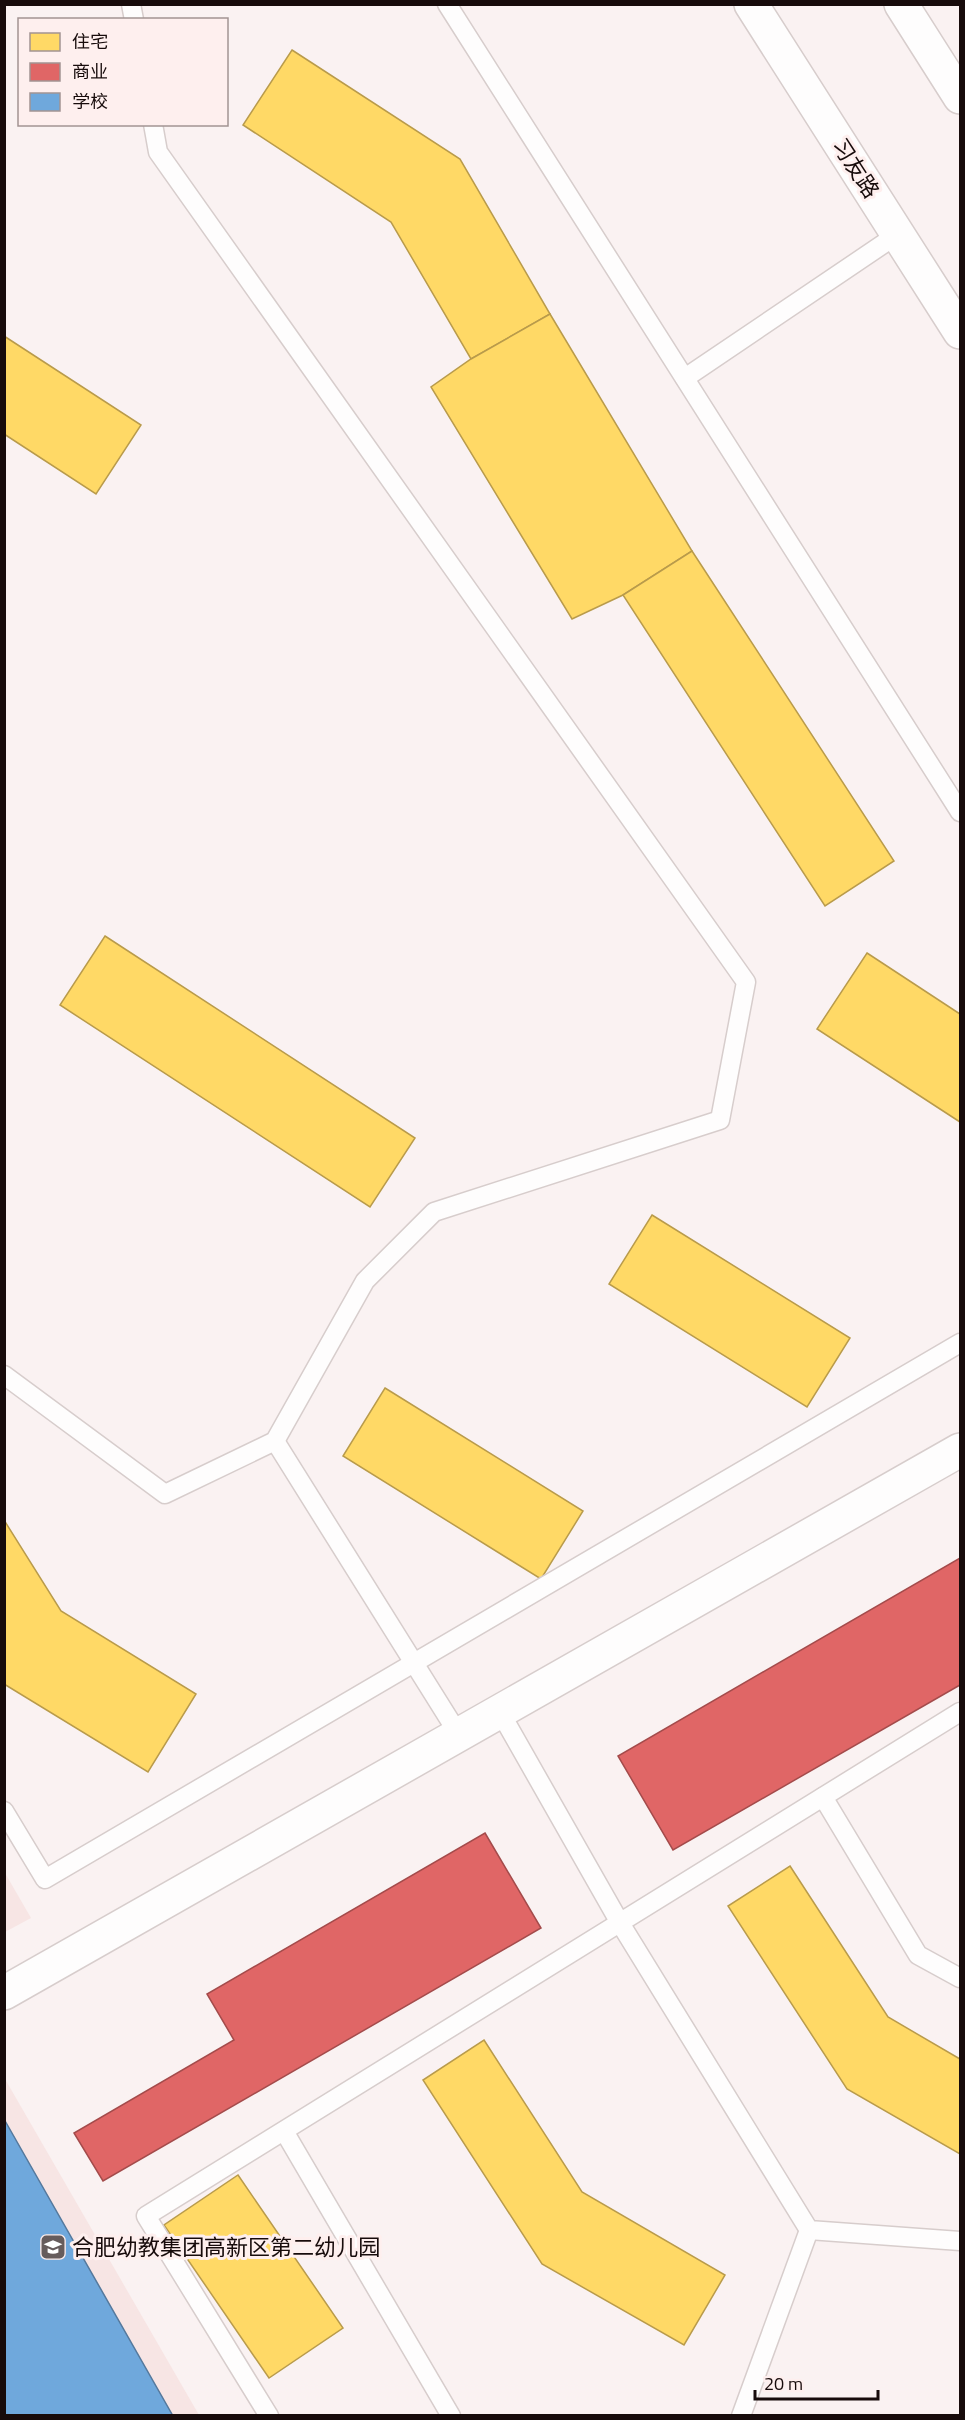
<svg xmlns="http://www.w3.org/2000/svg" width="965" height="2420" font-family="'Titillium Web','Noto Sans SC',sans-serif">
	<rect width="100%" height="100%" fill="#faf2f2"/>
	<!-- built -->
	<g fill="#f7e5e4">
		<path d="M5,1873l26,45 -26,14h-1z"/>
		<path d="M5,2079l194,336h-194z"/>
	</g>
	<!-- homes -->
	<g fill="#ffd966" stroke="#b99b4b" stroke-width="1.5">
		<path d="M292,50l168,109 90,155 -79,45 -80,-137 -148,-97z"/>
		<path d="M550,314l142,237 -69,44 -51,24 -141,-232 40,-28z"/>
		<path d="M4,336l137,89 -45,69 -92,-60z"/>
		<path d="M692,551l202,310 -69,45 -202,-311z"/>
		<path d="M105,936l310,202 -45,69 -310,-202z"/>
		<path d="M867,953l93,61v108l-143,-93z"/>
		<path d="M652,1215l198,123 -43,69 -198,-123z"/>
		<path d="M385,1388l198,123 -42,68 -198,-123z"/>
		<path d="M4,1520l57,91 135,83 -48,78 -144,-88z"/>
		<path d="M790,1866l98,151 72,42v95l-113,-65 -119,-183z"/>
		<path d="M484,2040l98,152 143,83 -41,70 -142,-81 -119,-184z"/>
		<path d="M238,2175l105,153 -74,50 -105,-153z"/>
	</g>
	<!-- shops -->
	<g fill="#e06666" stroke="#a44b4b" stroke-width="1.5">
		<path d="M960,1558v127l-287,165 -55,-94z"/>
		<path d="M485,1833l56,95 -438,253 -29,-48 160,-93 -27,-46z"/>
	</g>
	<!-- schools -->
	<path fill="#6fa8dc" stroke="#55799d" stroke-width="1.5" d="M4,2119l169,297h-169z"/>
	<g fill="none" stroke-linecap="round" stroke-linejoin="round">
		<!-- service casing -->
		<g stroke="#d7cdcc" stroke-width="21">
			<g id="service">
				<path d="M131,4l3,16"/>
				<path d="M447,4l513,808"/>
				<path d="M685,378l213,-144"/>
				<path d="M4,1375l161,119 110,-53 90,-160 69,-69 286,-92 26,-138 -588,-830 -5,-28"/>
				<path d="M275,1441l184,294"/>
				<path d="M500,1712l120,211 189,307 151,11"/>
				<path d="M823,1797l95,158 42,23"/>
				<path d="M4,1811l41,68 915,-536"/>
				<path d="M284,2131l167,285"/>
				<path d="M269,2416l-123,-200 814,-504"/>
				<path d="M741,2416l68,-186"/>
			</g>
		</g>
		<!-- minor casing -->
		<g stroke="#d7cdcc" stroke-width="36">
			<path id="minor" d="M4,1993l956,-543"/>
		</g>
		<!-- primary casing -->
		<g stroke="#d7cdcc" stroke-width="36">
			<g id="primary">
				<path d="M751,4l209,328"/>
				<path d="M901,4l59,93"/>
			</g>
		</g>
		<!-- service -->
		<use href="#service" stroke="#fefdfd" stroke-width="18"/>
		<!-- minor -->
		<use href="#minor" stroke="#fefdfd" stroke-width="33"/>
		<!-- primary -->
		<use href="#primary" stroke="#fefdfd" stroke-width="33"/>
	</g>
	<!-- icons -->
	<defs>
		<g id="school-square" transform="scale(1.35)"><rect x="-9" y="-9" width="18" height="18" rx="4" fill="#665c5c" stroke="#feefee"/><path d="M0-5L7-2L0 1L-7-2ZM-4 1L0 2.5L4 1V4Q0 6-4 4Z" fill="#fff"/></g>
	</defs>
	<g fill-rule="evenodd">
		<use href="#school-square" x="53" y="2247"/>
	</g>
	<g text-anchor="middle" stroke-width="6" stroke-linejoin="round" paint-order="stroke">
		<!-- street labels -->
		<g font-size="22" fill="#170b0b" stroke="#feefee">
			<text transform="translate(856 168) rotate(57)" y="8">习友路</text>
		</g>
		<!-- poi labels -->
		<g font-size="22" fill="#170b0b" stroke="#feefee" text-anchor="start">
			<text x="72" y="2255">合肥幼教集团高新区第二幼儿园</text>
		</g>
	</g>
	<!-- border -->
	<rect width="965" height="2420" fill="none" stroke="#170b0b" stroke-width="12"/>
	<!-- legend -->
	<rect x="18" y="18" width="210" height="108" fill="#feefee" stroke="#a29493" stroke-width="1.5"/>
	<rect x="30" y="33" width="30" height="18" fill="#ffd966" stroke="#a29493" stroke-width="1.5"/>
	<text x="72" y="48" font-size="18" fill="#170b0b">住宅</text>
	<rect x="30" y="63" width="30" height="18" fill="#e06666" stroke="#a29493" stroke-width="1.5"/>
	<text x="72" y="78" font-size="18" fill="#170b0b">商业</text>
	<rect x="30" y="93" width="30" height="18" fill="#6fa8dc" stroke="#a29493" stroke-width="1.5"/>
	<text x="72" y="108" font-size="18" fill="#170b0b">学校</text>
	<!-- scale -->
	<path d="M755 2390v9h123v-9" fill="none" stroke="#170b0b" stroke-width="3"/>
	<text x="764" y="2390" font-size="18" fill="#170b0b" stroke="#feefee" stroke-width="4.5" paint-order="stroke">20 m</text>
</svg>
